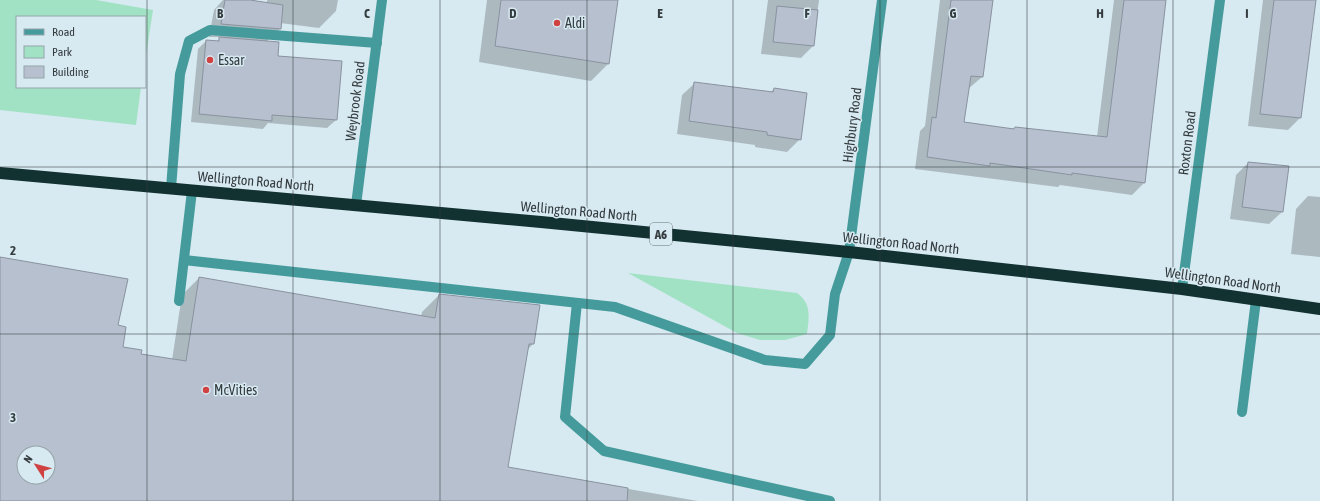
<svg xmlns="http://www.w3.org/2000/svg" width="1320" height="501" font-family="'Asap Condensed',sans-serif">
	<rect width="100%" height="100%" fill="#d7e9f1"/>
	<!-- green -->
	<g fill="#a2e2c4">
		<path d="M0,0h96l57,10 -8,52v-45h-128v70h124l-5,38 -136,-15z"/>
		<path d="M628,273l169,20c15,11 12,24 10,41l-22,6h-25l-23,-7z"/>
	</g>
	<!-- shadow -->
	<g fill="#0003" fill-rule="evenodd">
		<path d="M223,0h21l23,4v-4h71l-2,11 -17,17 -39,-5v6l-14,13 11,15 59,63 -9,8 -59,-5 -5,6 -72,-7 7,-73 8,-8 10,1 5,-5h-12l5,-27z"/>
		<path d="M487,0h130l-9,64 -17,17 -112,-19z"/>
		<path d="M768,0h51l-6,46 -12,12 -40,-4z"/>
		<path d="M940,0h52l-10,77 -14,12 -5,33 50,7 2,-1 82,9 17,-137h51l-21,183 -12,12 -72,-10 -2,2 -143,-18 5,-38 5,-5z"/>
		<path d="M1263,0h52l-15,118 -12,12 -40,-4z"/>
		<path d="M695,83l75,10 4,-4 26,50 -13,13 -32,-5v-2l-78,-11 5,-39z"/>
		<path d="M1248,163l34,49 -13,12 -39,-5 6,-44z"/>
		<path d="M1308,196l12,1v60l-29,-3 5,-45z"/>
		<path d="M0,258l117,68 5,21 18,7 32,6 10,-65 17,-17 222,39 1,-5 17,-17 94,49 -6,6 -20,118 191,33h-698zM24,453h24v24h-24z"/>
	</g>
	<!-- building -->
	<g fill="#b6c0ce" stroke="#89929f" fill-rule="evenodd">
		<path d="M225,0h25l33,5 -2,24 -60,-5z"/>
		<path d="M501,0h117l-9,64 -114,-18z"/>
		<path d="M951,0h42l-10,77 -12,-1 -7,46 50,7 1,-2 92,10 17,-137h42l-21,183 -73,-10v2l-82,-12v3l-63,-9 5,-40 4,1z"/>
		<path d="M1274,0h42l-15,118 -41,-4z"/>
		<path d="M777,6l41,4 -4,36 -41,-4z"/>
		<path d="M219,37l60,5 -1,14 64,5 -5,59 -65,-5v6l-73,-7 7,-74 13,1z"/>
		<path d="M694,82l79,10 1,-4 33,5 -6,47 -34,-5v-3l-78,-11z"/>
		<path d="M1248,162l41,4 -6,46 -41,-5z"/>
		<path d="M0,257l128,22 -10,46 8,2 -3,20 19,3 -1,4 45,7 13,-84 236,41 4,-24 101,11 -6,39h-5l-21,123 120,21 -1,13h-627zM24,453h24v24h-24z"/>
	</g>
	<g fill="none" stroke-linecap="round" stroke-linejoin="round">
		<!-- minor -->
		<g stroke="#459b9b" stroke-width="10">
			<path d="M171,188l9,-114 9,-33 21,-11 167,13"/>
			<path d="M356,205l26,-205"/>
			<path d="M184,260l431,47 150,53 40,4 25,-29 5,-41 14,-42 33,-252"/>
			<path d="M1182,289l38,-289"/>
			<path d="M179,301l13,-110"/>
			<path d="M577,303l-12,114 39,34 226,50"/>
			<path d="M1242,412l14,-112"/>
		</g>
		<!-- highway -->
		<path stroke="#123131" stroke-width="12" d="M0,173l541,49 308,30 333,37 138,20"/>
	</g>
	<!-- grid -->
	<path fill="none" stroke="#343c3f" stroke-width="1" stroke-opacity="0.55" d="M147,0v501M293,0v501M440,0v501M587,0v501M733,0v501M880,0v501M1027,0v501M1173,0v501M0,167h1320M0,334h1320"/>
	<!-- markers -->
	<g fill="#d04142" stroke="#d7e9f1" stroke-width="1.5">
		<circle cx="557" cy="23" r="4"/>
		<circle cx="210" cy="60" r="4"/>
		<circle cx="206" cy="390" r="4"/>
	</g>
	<g text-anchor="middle" stroke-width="3" stroke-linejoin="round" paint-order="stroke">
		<!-- shield labels -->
		<rect fill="#d7e9f1" stroke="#657074" stroke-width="1" x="650" y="223" width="22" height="22" rx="3"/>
		<g font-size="13" font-weight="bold" fill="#343c3f">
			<text x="661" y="239">A6</text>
		</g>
		<!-- poi labels -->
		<g font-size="14" fill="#343c3f" stroke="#d7e9f1" text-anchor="start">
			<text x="565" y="28">Aldi</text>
			<text x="218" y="65">Essar</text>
			<text x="214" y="395">McVities</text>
		</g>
		<!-- street labels -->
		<g font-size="14" fill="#343c3f" stroke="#d7e9f1">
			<text transform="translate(355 101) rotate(-83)" y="5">Weybrook Road</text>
			<text transform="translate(852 125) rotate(-83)" y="5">Highbury Road</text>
			<text transform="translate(1187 143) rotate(-83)" y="5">Roxton Road</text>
			<text transform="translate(256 181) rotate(5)" y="5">Wellington Road North</text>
			<text transform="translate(579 211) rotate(5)" y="5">Wellington Road North</text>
			<text transform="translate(901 243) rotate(6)" y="5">Wellington Road North</text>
			<text transform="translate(1223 280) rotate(8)" y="5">Wellington Road North</text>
		</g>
	</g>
	<g font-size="13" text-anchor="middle" font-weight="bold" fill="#343c3f" stroke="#d7e9f1" stroke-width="3" stroke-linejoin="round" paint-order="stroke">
		<text x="220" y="18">B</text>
		<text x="367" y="18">C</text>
		<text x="513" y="18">D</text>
		<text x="660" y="18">E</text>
		<text x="807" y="18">F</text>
		<text x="953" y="18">G</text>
		<text x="1100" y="18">H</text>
		<text x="1247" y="18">I</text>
		<text x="13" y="255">2</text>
		<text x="13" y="422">3</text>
	</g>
	<!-- legend -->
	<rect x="16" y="16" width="130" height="72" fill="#d7e9f1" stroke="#96a4aa"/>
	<rect x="24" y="29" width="20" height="6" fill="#459b9b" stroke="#96a4aa"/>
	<text x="52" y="36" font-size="12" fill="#343c3f">Road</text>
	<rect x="24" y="46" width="20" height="12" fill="#a2e2c4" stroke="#96a4aa"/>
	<text x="52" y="56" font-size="12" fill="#343c3f">Park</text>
	<rect x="24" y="66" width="20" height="12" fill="#b6c0ce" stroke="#96a4aa"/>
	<text x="52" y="76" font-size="12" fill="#343c3f">Building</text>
	<!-- north arrow -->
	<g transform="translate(36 465) rotate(306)"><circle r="19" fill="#d7e9f1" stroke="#96a4aa"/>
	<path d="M0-3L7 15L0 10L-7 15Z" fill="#d04142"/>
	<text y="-6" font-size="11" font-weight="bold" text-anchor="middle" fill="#343c3f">N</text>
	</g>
</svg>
